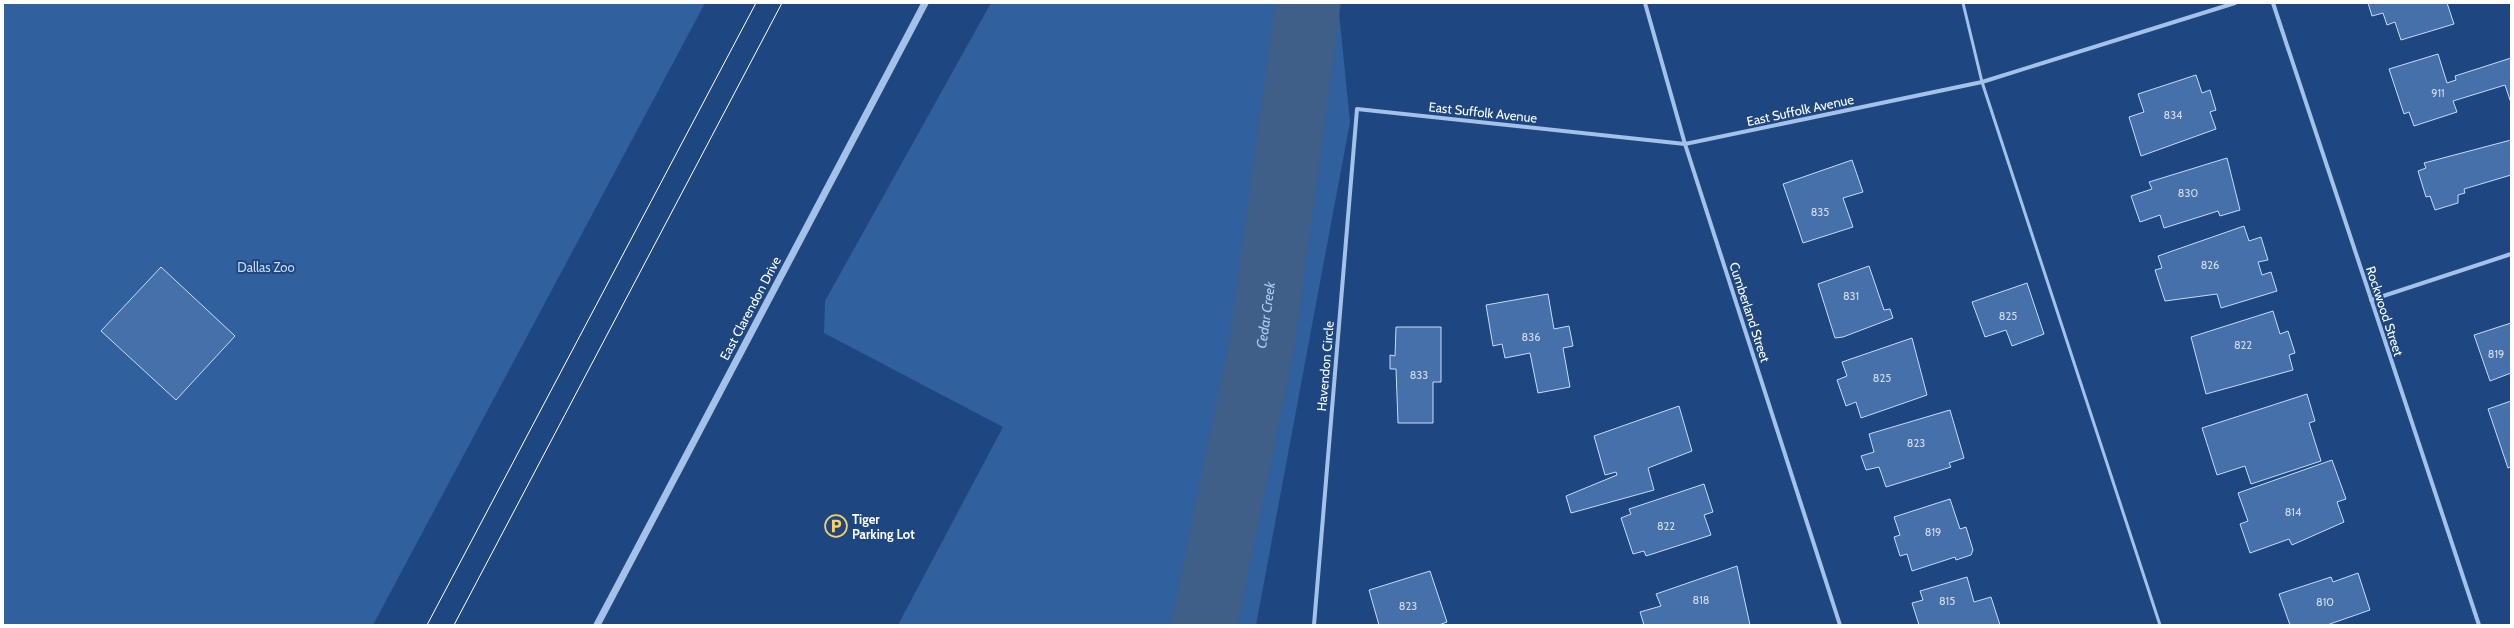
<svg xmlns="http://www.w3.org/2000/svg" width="2514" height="628" font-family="Cabin,sans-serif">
	<rect width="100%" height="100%" fill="#1e4781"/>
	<!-- green -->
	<g fill="#31609f">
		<path d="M3,3h702l-332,622h-370z"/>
		<path d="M991,3h347l12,119 -94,503h-358l105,-198 -179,-94 1,-32z"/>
	</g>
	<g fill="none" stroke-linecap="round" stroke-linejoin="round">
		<!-- river -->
		<path stroke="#3f5e88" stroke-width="65" id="s1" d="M1204,625l58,-283 46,-339"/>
	</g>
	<!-- building -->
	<g fill="#4670aa" stroke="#c7dbf7">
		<path d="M2368,3h79l7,21 -53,16 -6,-18 -8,3 -4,-12 -11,3z"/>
		<path d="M2438,54l9,29 9,-3 -1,-4 56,-18v45l-6,-18 -52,16 4,11 -43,14 -5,-14 -5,2 -15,-45z"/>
		<path d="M2196,75l6,18 8,-3 6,20 -6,2 6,17 -75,27 -12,-39 15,-5 -6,-18z"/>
		<path d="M2511,140v35l-47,14 1,4 -7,2v8l-23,7 -5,-14 -4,1 -8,-26 8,-3 -2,-5z"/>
		<path d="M2227,158l13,52 -20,6 -2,-5 -54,17 -4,-13 -20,7 -9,-26 21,-7 -3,-7z"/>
		<path d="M1852,160l11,32 -20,6 10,29 -50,16 -20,-59z"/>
		<path d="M2244,226l5,15 12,-4 7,23 -10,2 4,13 9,-3 6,19 -56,17 -4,-14 -52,7 -10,-31 7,-2 -4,-12z"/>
		<path d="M1869,266l15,44 6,-1 3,9 -50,19 -8,1 -17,-54z"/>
		<path d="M161,267l74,69 -59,64 -75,-69z"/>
		<path d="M2027,283l17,51 -32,12 -6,-16 -21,7 -13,-35z"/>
		<path d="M1548,294l6,35 15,-3 4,20 -10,2 7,39 -32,6 -8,-40 -25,5 -3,-14 -9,2 -7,-41z"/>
		<path d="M2273,311l7,23 8,-3 7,22 -6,2 4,15 -87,24 -15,-57z"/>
		<path d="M2511,323v50l-21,8 -16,-46z"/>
		<path d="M1396,327h45v55h-8v41h-35l-2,-54h-6v-14l5,1z"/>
		<path d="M1912,338l15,57 -66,23 -5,-16 -10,4 -9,-26 10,-4 -5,-14z"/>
		<path d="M2307,394l8,27 -6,2 12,38 -70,23 -6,-18 -28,9 -15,-47z"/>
		<path d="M2511,401v66l-3,1 -20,-59z"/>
		<path d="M1679,406l13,45 -44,17 6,22 -83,23 -5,-17 51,-21 -1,-3 -11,3 -11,-39z"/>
		<path d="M1950,410l14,48 -15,5 2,4 -65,20 -7,-20 -13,3 -5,-14 13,-4 -5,-18z"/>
		<path d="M2332,460l14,39 -9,3 7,20 -52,23 -3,-6 -39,14 -10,-29 8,-3 -10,-28z"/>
		<path d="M1704,484l9,28 -9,3 7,20 -65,21 -2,-5 -11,3 -12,-36 10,-4 -2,-5z"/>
		<path d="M1950,499l10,30 6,-2 7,23 -2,5 -15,5 -1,-3 -43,14 -5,-17 -7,2 -6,-19 6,-2 -6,-18z"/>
		<path d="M1737,566l13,59h-106l-4,-13 21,-6 -5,-12z"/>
		<path d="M1430,571l17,51 -8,3h-60l-10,-35z"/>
		<path d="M2358,573l12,37 -43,15h-37l-11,-31 52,-17 2,5z"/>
		<path d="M1967,577l7,25 17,-5 9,28h-81l-7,-22 11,-3 -3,-9z"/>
	</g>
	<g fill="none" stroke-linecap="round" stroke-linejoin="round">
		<!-- service -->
		<path stroke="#a3c1e9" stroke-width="3" d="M1963,3l19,79 178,543"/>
		<!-- minor -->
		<g stroke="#a3c1e9" stroke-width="4">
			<path d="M1645,3l40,141 155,481"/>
			<path d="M2273,3l206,622"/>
			<path d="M2371,300l140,-46"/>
			<path d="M1314,625l43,-516 328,35 297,-62 253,-79"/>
		</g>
		<!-- tertiary -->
		<path stroke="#a3c1e9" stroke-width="7" d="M597,625l328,-622"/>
		<!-- tram -->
		<g stroke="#fff" stroke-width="1">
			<path d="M427,625l329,-622"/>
			<path d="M454,625l328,-622"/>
		</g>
	</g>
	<!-- icons -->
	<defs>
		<g id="parking-ring" transform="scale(1.15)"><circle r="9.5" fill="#1e4781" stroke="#f8d062" stroke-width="1.5"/><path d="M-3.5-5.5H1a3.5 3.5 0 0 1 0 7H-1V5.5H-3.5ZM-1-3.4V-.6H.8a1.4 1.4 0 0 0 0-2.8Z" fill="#f8d062"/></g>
	</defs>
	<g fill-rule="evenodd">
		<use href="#parking-ring" x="836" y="526"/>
	</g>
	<g text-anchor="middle" stroke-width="4" stroke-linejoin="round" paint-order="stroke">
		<!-- number labels -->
		<g font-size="11" fill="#d1dbea">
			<text x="2438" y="97">911</text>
			<text x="2173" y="119">834</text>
			<text x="2188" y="197">830</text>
			<text x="1820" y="216">835</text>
			<text x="2210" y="269">826</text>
			<text x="1851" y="300">831</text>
			<text x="2008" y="320">825</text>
			<text x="1531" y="341">836</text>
			<text x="2243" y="349">822</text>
			<text x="2496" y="358">819</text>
			<text x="1419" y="379">833</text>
			<text x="1882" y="382">825</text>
			<text x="1916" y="447">823</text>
			<text x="2293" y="516">814</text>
			<text x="1666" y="530">822</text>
			<text x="1933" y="536">819</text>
			<text x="1701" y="604">818</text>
			<text x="1947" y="605">815</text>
			<text x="2325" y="606">810</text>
			<text x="1408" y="610">823</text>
		</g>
		<!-- street labels -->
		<g font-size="13" fill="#fff" stroke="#1e4781">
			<text transform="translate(1800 110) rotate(-12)" y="5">East Suffolk Avenue</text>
			<text transform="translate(1483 112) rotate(6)" y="5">East Suffolk Avenue</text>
			<text transform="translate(750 308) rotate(-62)" y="5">East Clarendon Drive</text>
			<text transform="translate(2385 311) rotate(72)" y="5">Rockwood Street</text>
			<text transform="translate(1750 312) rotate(72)" y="5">Cumberland Street</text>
			<text transform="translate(1325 366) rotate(-85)" y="5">Havendon Circle</text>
		</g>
		<!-- park labels -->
		<g font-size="13" fill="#c7dbf7" stroke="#1e4781">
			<text x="266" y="272">Dallas Zoo</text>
		</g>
		<!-- poi labels -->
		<g font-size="13" font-weight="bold" fill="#fff" stroke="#1e4781" text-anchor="start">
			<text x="852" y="524">Tiger<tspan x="852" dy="15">Parking Lot</tspan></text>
		</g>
		<!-- water labels -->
		<g font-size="14" font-style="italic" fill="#aecbf0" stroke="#1e4781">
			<text dy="5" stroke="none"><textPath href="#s1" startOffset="316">Cedar Creek</textPath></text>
		</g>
	</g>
	<!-- border -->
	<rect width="2514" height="628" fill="none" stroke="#ffffff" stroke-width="8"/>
</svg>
